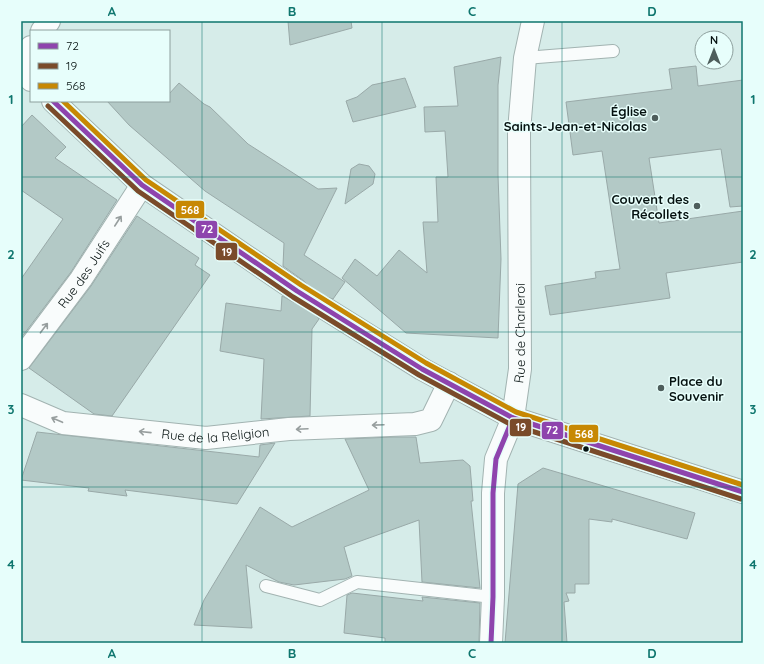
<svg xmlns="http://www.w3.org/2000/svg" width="764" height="664" font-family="Quicksand,sans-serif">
	<rect width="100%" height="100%" fill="#d6ece9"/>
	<!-- building -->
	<g fill="#b3c9c6" stroke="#99a9a8">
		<path d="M288,21h63l1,7 -62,17z"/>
		<path d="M501,57l-3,28v90l3,84 -3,79 -92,-5 -64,-55 13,-19 22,17 22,-26 28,23 -4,-51h15l-2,-45h12l-3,-46 -20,1 -1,-25 34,-1 -4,-39z"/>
		<path d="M696,66l2,20 45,-6v126l-13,1 -9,-58 -72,9 10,65 84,-12v51l-77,11 4,25 -120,17 -5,-29 51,-8 -1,-6 25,-3 -18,-118 -29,4 -7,-53 106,-13 -3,-20z"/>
		<path d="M405,78l11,29 -63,15 -7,-21 11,-4 15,-12z"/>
		<path d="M179,83l25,21 6,3 38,37 70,45 19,-1 -33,67 41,27 -12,17 -6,-2 -7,1 -4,4 -2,6 1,6 4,5 -7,10 -2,87 -49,3 3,-60 -44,-8 6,-48 55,8 1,-15 14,7 7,-1 4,-4 2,-6 -1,-7 -4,-4 -21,-15 1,-23 -79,-52 -76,-66 -22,-24h62v-7z"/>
		<path d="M32,115l34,32 -11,11 62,42 -46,72 -50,66v-59l42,-60 -42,-29v-63z"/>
		<path d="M359,164l10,2 6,8 -2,10 -28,20 6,-35z"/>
		<path d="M137,216l62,42 -4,7 15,10 -98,141 -18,-2 -65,-46 62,-82z"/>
		<path d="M37,432l222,25 1,-12 15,-2 -38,61 -112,-14 2,6 -39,-5 1,-3 -68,-8z"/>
		<path d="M393,437h23l4,26 43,-3 7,6 3,35h-2l9,87 -58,-6 -3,-62 -75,27 8,29 -7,3 -51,6 -15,-3 -33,-17 6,63 -58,-3 10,-25 56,-93 32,20 77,-37 -24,-51z"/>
		<path d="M543,468l152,45 -8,26 -75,-20v3l-23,-3v65h-14v9h-9l3,8 -5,1 3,41h-62l13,-159z"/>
		<path d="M352,593l71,8 -1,-4 58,6 -1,40h-94v-5l-41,-5 3,-38z"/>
	</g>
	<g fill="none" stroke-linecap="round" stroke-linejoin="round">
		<!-- minor-tunnel -->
		<path stroke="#b7cbc8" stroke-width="22" stroke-dasharray="22 11" stroke-linecap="butt" d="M297,291l29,18"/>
		<!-- service casing -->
		<g stroke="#a2b3b1" stroke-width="14">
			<g id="service">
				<path d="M525,58l88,-7"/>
				<path d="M266,586l54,14 37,-18 136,15"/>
			</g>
		</g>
		<!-- minor casing -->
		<g stroke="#a2b3b1" stroke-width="24">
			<g id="minor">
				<path d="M42,31l7,-10"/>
				<path d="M21,61l10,-14"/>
				<path d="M21,70l10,10"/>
				<path d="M53,101l89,84 155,106"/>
				<path d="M326,309l96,60 91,49 230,74"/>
				<path id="s1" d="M21,359l60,-80 61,-94"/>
				<path id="s2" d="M21,405l42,18 143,15 83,-9 126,-5 16,-4 18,-37"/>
				<path id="s3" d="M491,643l2,-46v-104l3,-34 17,-41 7,-49 -1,-238 6,-73 8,-37"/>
			</g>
		</g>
		<!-- service -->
		<use href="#service" stroke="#f9fcfc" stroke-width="12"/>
		<!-- minor -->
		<use href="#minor" stroke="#f9fcfc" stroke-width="22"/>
		<!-- bus-1 casing -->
		<g stroke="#e7fefb" stroke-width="8">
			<g id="bus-1">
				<path d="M53,101l89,84 155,106 125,78 91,49 230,74"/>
				<path d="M491,643l2,-46v-104l3,-34 17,-41"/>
			</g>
		</g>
		<!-- bus-2 casing -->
		<g stroke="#e7fefb" stroke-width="8">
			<path id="bus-2" d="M48,106l90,85 155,106 126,78 91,49 231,75"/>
		</g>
		<!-- bus-3 casing -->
		<g stroke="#e7fefb" stroke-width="8">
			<path id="bus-3" d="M63,101l83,79 155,105 125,78 90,49 227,73"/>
		</g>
		<!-- bus-1 -->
		<use href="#bus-1" stroke="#8e44ad" stroke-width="5"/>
		<!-- bus-2 -->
		<use href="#bus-2" stroke="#7a4b2a" stroke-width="5"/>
		<!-- bus-3 -->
		<use href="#bus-3" stroke="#c78803" stroke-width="5"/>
	</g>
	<!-- one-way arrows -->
	<defs><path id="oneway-shaft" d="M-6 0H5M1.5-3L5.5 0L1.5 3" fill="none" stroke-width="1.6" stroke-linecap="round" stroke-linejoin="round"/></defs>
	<g stroke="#979e9e">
		<use href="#oneway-shaft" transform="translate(118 221) rotate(-57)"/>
		<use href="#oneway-shaft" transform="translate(44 328) rotate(-53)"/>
		<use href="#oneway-shaft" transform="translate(57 420) rotate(-157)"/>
		<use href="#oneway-shaft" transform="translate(378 425) rotate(178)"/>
		<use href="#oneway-shaft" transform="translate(302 429) rotate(177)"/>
		<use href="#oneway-shaft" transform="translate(145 432) rotate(-174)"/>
	</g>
	<!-- grid -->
	<path fill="none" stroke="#0f766e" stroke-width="1" stroke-opacity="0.55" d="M202,21v622M382,21v622M562,21v622M21,177h722M21,332h722M21,487h722"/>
	<!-- markers -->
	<g fill="#4e5e5c" stroke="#e7fefb" stroke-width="1.5">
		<circle cx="655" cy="118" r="4"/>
		<circle cx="697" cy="206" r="4"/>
		<circle cx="661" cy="388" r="4"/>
	</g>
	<circle fill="#051110" stroke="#e7fefb" stroke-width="1.5" cx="586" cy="449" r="3.5"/>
	<g text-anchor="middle" stroke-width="3" stroke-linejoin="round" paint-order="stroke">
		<!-- poi labels -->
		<g font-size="13" font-weight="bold" fill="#051110" stroke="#e7fefb" text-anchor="end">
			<text x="647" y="116">Église<tspan x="647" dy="15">Saints-Jean-et-Nicolas</tspan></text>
			<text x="689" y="204">Couvent des<tspan x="689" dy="15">Récollets</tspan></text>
			<text x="669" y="386" text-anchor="start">Place du<tspan x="669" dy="15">Souvenir</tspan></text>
		</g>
		<!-- street labels -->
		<g font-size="13" fill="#051110" stroke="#e7fefb">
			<text dy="5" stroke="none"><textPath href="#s1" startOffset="106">Rue des Juifs</textPath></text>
			<text dy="5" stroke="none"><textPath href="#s3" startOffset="314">Rue de Charleroi</textPath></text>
			<text dy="5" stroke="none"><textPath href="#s2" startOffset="199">Rue de la Religion</textPath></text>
		</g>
	</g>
	<g stroke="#e7fefb" stroke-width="1.5">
		<rect x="175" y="200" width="30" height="19" rx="4" fill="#c78803"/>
		<rect x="195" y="220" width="23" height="19" rx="4" fill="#8e44ad"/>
		<rect x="215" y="242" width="23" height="19" rx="4" fill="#7a4b2a"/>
		<rect x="509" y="418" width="23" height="19" rx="4" fill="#7a4b2a"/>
		<rect x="541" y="421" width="23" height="19" rx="4" fill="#8e44ad"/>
		<rect x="568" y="424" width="31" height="19" rx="4" fill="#c78803"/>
	</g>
	<g font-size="11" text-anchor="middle" font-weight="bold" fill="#fff">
		<text x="190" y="214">568</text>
		<text x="207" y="233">72</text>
		<text x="227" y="256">19</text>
		<text x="521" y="431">19</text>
		<text x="552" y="434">72</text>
		<text x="584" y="438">568</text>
	</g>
	<!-- border -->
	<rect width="764" height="664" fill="none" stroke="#e7fefb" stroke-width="44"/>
	<!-- legend -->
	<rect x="30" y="30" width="140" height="72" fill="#e7fefb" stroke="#8d9f9d"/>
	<rect x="38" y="43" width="20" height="6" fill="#8e44ad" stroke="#8d9f9d"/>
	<text x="66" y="50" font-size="12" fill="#051110">72</text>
	<rect x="38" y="63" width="20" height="6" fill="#7a4b2a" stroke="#8d9f9d"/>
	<text x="66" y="70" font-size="12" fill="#051110">19</text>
	<rect x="38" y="83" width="20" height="6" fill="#c78803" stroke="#8d9f9d"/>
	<text x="66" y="90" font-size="12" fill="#051110">568</text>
	<!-- north arrow -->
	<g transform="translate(714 50)"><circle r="19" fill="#e7fefb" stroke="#8d9f9d"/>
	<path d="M0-3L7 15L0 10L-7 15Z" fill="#4e5e5c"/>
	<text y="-6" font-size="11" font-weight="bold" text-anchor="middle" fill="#051110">N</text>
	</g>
	<rect x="22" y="22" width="720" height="620" fill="none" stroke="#0f766e" stroke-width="1.5"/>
	<g font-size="13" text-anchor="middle" font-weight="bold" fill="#0f766e">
		<text x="112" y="16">A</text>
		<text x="292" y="16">B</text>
		<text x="472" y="16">C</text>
		<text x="652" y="16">D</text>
		<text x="11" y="104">1</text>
		<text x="753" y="104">1</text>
		<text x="11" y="259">2</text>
		<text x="753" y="259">2</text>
		<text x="11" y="414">3</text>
		<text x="753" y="414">3</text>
		<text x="11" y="569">4</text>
		<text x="753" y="569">4</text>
		<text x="112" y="658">A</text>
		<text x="292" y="658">B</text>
		<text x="472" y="658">C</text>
		<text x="652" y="658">D</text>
	</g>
</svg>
